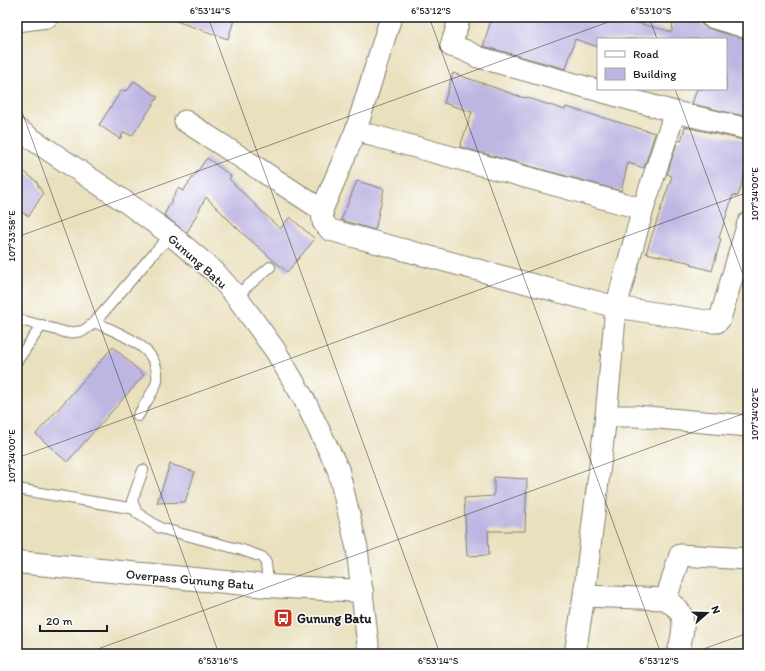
<svg xmlns="http://www.w3.org/2000/svg" width="765" height="671" font-family="Itim,sans-serif">
	<rect width="100%" height="100%" fill="#fff"/>
	<filter id="ink" filterUnits="userSpaceOnUse"><feTurbulence type="fractalNoise" baseFrequency=".025" numOctaves="2"/><feDisplacementMap in="SourceGraphic" scale="8" xChannelSelector="R" yChannelSelector="G"/><feConvolveMatrix kernelMatrix="1 2 1 2 8 2 1 2 1" color-interpolation-filters="sRGB"/></filter>
	<filter id="wash" filterUnits="userSpaceOnUse"><feTurbulence type="fractalNoise" baseFrequency=".012" numOctaves="4" result="noise"/><feDisplacementMap in="SourceGraphic" scale="16" xChannelSelector="R" yChannelSelector="G"/><feGaussianBlur stdDeviation="0.9" result="paint"/><feColorMatrix in="noise" values="0 0 0 0 0 0 0 0 0 0 0 0 0 0 0 0 0 1.4 0 .05"/><feComposite in="paint" operator="in"/></filter>
	<g filter="url(#wash)">
		<rect width="100%" height="100%" fill="#e9e0bd"/>
		<g id="blocks">
			<!-- building -->
			<g fill="#beb6e2">
				<path d="M174,17h61l-7,22 -55,-19z"/>
				<path d="M492,17h123l57,15 1,-15h26l3,8 5,3 41,12v77l-56,-13 5,-15h29v-50h-128v8l-23,-8 -9,30 -83,-23z"/>
				<path d="M453,73l71,25 1,-1 40,13 1,-3 89,26 -11,35 -16,-5 -7,28 -161,-44 12,-35 -28,-9z"/>
				<path d="M134,81l24,16 -26,39 -8,-4 -4,7 -21,-14 22,-34 7,-1z"/>
				<path d="M685,127l63,14v21l-10,34 -5,-1 -14,43 2,1 -9,32 -21,-6 1,-2 -46,-10 26,-77 -5,-2 11,-34 3,1z"/>
				<path d="M207,158l24,18 -2,3 51,50 10,-12 25,22 -28,33 -46,-40 -35,-35 -19,36 -23,-18 14,-27 5,3z"/>
				<path d="M17,166l19,15 7,13 -14,22 -12,-6z"/>
				<path d="M357,181l27,8 -9,41 -34,-10z"/>
				<path d="M113,347l31,28 -77,87 -31,-28z"/>
				<path d="M170,464l25,8 -10,30 -28,1z"/>
				<path d="M494,477l33,2 -2,52h-37l1,24 -22,1 -3,-58 30,-2z"/>
			</g>
		</g>
	</g>
	<g filter="url(#ink)">
		<use href="#blocks" fill-opacity="0" stroke="#827e6c" stroke-width="1"/>
		<g fill="none" stroke-linecap="round" stroke-linejoin="round">
			<!-- service casing -->
			<g stroke="#827e6c" stroke-width="12">
				<g id="service">
					<path d="M236,296l34,-29"/>
					<path d="M17,319l51,14 15,-2 12,-9 59,-69 17,-18"/>
					<path d="M95,322c24,12 66,24 62,59 -1,7 -15,27 -19,35"/>
					<path d="M17,361l25,-36"/>
					<path d="M143,470l-11,31 5,12 23,15 82,22 20,7 4,6 2,23"/>
					<path d="M17,489l118,20"/>
				</g>
			</g>
			<!-- minor casing -->
			<g stroke="#827e6c" stroke-width="23">
				<g id="minor">
					<path d="M391,17l-35,113 -34,80 1,12 7,8 286,77 97,15h4l3,-3 28,-96"/>
					<path d="M460,17l-9,29 13,4 14,7 197,55 73,17"/>
					<path d="M711,17l37,11"/>
					<path d="M17,21l30,-4"/>
					<path d="M185,121l137,89"/>
					<path d="M17,129l113,76 41,30 44,37 21,24 39,54 29,49 34,70 19,79 12,106"/>
					<path d="M371,135l272,74"/>
					<path d="M606,416h30l112,10"/>
					<path d="M584,596l82,3c4,4 11,8 14,13 7,12 0,30 -2,42"/>
					<path d="M666,599l14,-44 68,4"/>
					<path d="M575,654l9,-58 22,-180 10,-109 27,-98 32,-97"/>
				</g>
			</g>
			<!-- tertiary casing -->
			<g stroke="#827e6c" stroke-width="24">
				<path id="tertiary" d="M17,562l251,24 94,5"/>
			</g>
			<!-- service -->
			<use href="#service" stroke="#fff" stroke-width="10"/>
			<!-- minor -->
			<use href="#minor" stroke="#fff" stroke-width="21"/>
			<!-- tertiary -->
			<use href="#tertiary" stroke="#fff" stroke-width="22"/>
		</g>
	</g>
	<!-- ticks -->
	<path fill="none" stroke="#1c1c1c" stroke-width="1" stroke-opacity="0.45" d="M208,17l232,637M429,17l232,637M649,17l8,22M675,89l73,199M17,98l202,556M17,237l605,-220M17,458l731,-266M84,654l664,-242M689,654l59,-21"/>
	<!-- icons -->
	<defs>
		<g id="bus-square" transform="scale(1)"><rect x="-9" y="-9" width="18" height="18" rx="4" fill="#c8321e" stroke="#fff"/><path d="M-5-6H5V4H4V6H2V4H-2V6H-4V4H-5ZM-3.5-4V0h7V-4ZM-3.5 1.2v1.5H-2V1.2ZM2 1.2v1.5H3.5V1.2Z" fill="#fff"/></g>
	</defs>
	<g fill-rule="evenodd">
		<use href="#bus-square" x="283" y="618"/>
	</g>
	<g text-anchor="middle" stroke-width="3" stroke-linejoin="round" paint-order="stroke">
		<!-- street labels -->
		<g font-size="13" fill="#1c1c1c" stroke="#fff">
			<text transform="translate(198 261) rotate(42)" y="5">Gunung Batu</text>
			<text transform="translate(190 579) rotate(5)" y="5">Overpass Gunung Batu</text>
		</g>
		<!-- poi labels -->
		<g font-size="13" font-weight="bold" fill="#1c1c1c" stroke="#fff" text-anchor="start">
			<text x="297" y="623">Gunung Batu</text>
		</g>
	</g>
	<!-- margin -->
	<rect width="765" height="671" fill="none" stroke="#fff" stroke-width="44"/>
	<!-- legend -->
	<rect x="597" y="38" width="130" height="52" fill="#ffffff" stroke="#a4a4a4"/>
	<rect x="605" y="51" width="20" height="6" fill="#ffffff" stroke="#a4a4a4"/>
	<text x="633" y="58" font-size="12" fill="#1c1c1c">Road</text>
	<rect x="605" y="68" width="20" height="12" fill="#beb6e2" stroke="#a4a4a4"/>
	<text x="633" y="78" font-size="12" fill="#1c1c1c">Building</text>
	<!-- north arrow -->
	<g transform="translate(707 613) rotate(70)" stroke="#ffffff" stroke-width="3" paint-order="stroke">
	<path d="M0-3L7 15L0 10L-7 15Z" fill="#1c1c1c"/>
	<text y="-6" font-size="11" font-weight="bold" text-anchor="middle" fill="#1c1c1c">N</text>
	</g>
	<!-- scale -->
	<path d="M40 625v6h67v-6" fill="none" stroke="#1c1c1c" stroke-width="2"/>
	<text x="46" y="625" font-size="12" fill="#1c1c1c" stroke="#ffffff" stroke-width="3" paint-order="stroke">20 m</text>
	<rect x="22" y="22" width="721" height="627" fill="none" stroke="#1c1c1c" stroke-width="1.5"/>
	<g font-size="10" text-anchor="middle" fill="#1c1c1c">
		<text x="210" y="14">6°53'14"S</text>
		<text x="431" y="14">6°53'12"S</text>
		<text x="651" y="14">6°53'10"S</text>
		<text transform="translate(754 194) rotate(-90)" y="4">107°34'00"E</text>
		<text transform="translate(11 236) rotate(-90)" y="4">107°33'58"E</text>
		<text transform="translate(754 414) rotate(-90)" y="4">107°34'02"E</text>
		<text transform="translate(11 456) rotate(-90)" y="4">107°34'00"E</text>
		<text x="218" y="664">6°53'16"S</text>
		<text x="438" y="664">6°53'14"S</text>
		<text x="659" y="664">6°53'12"S</text>
	</g>
</svg>
